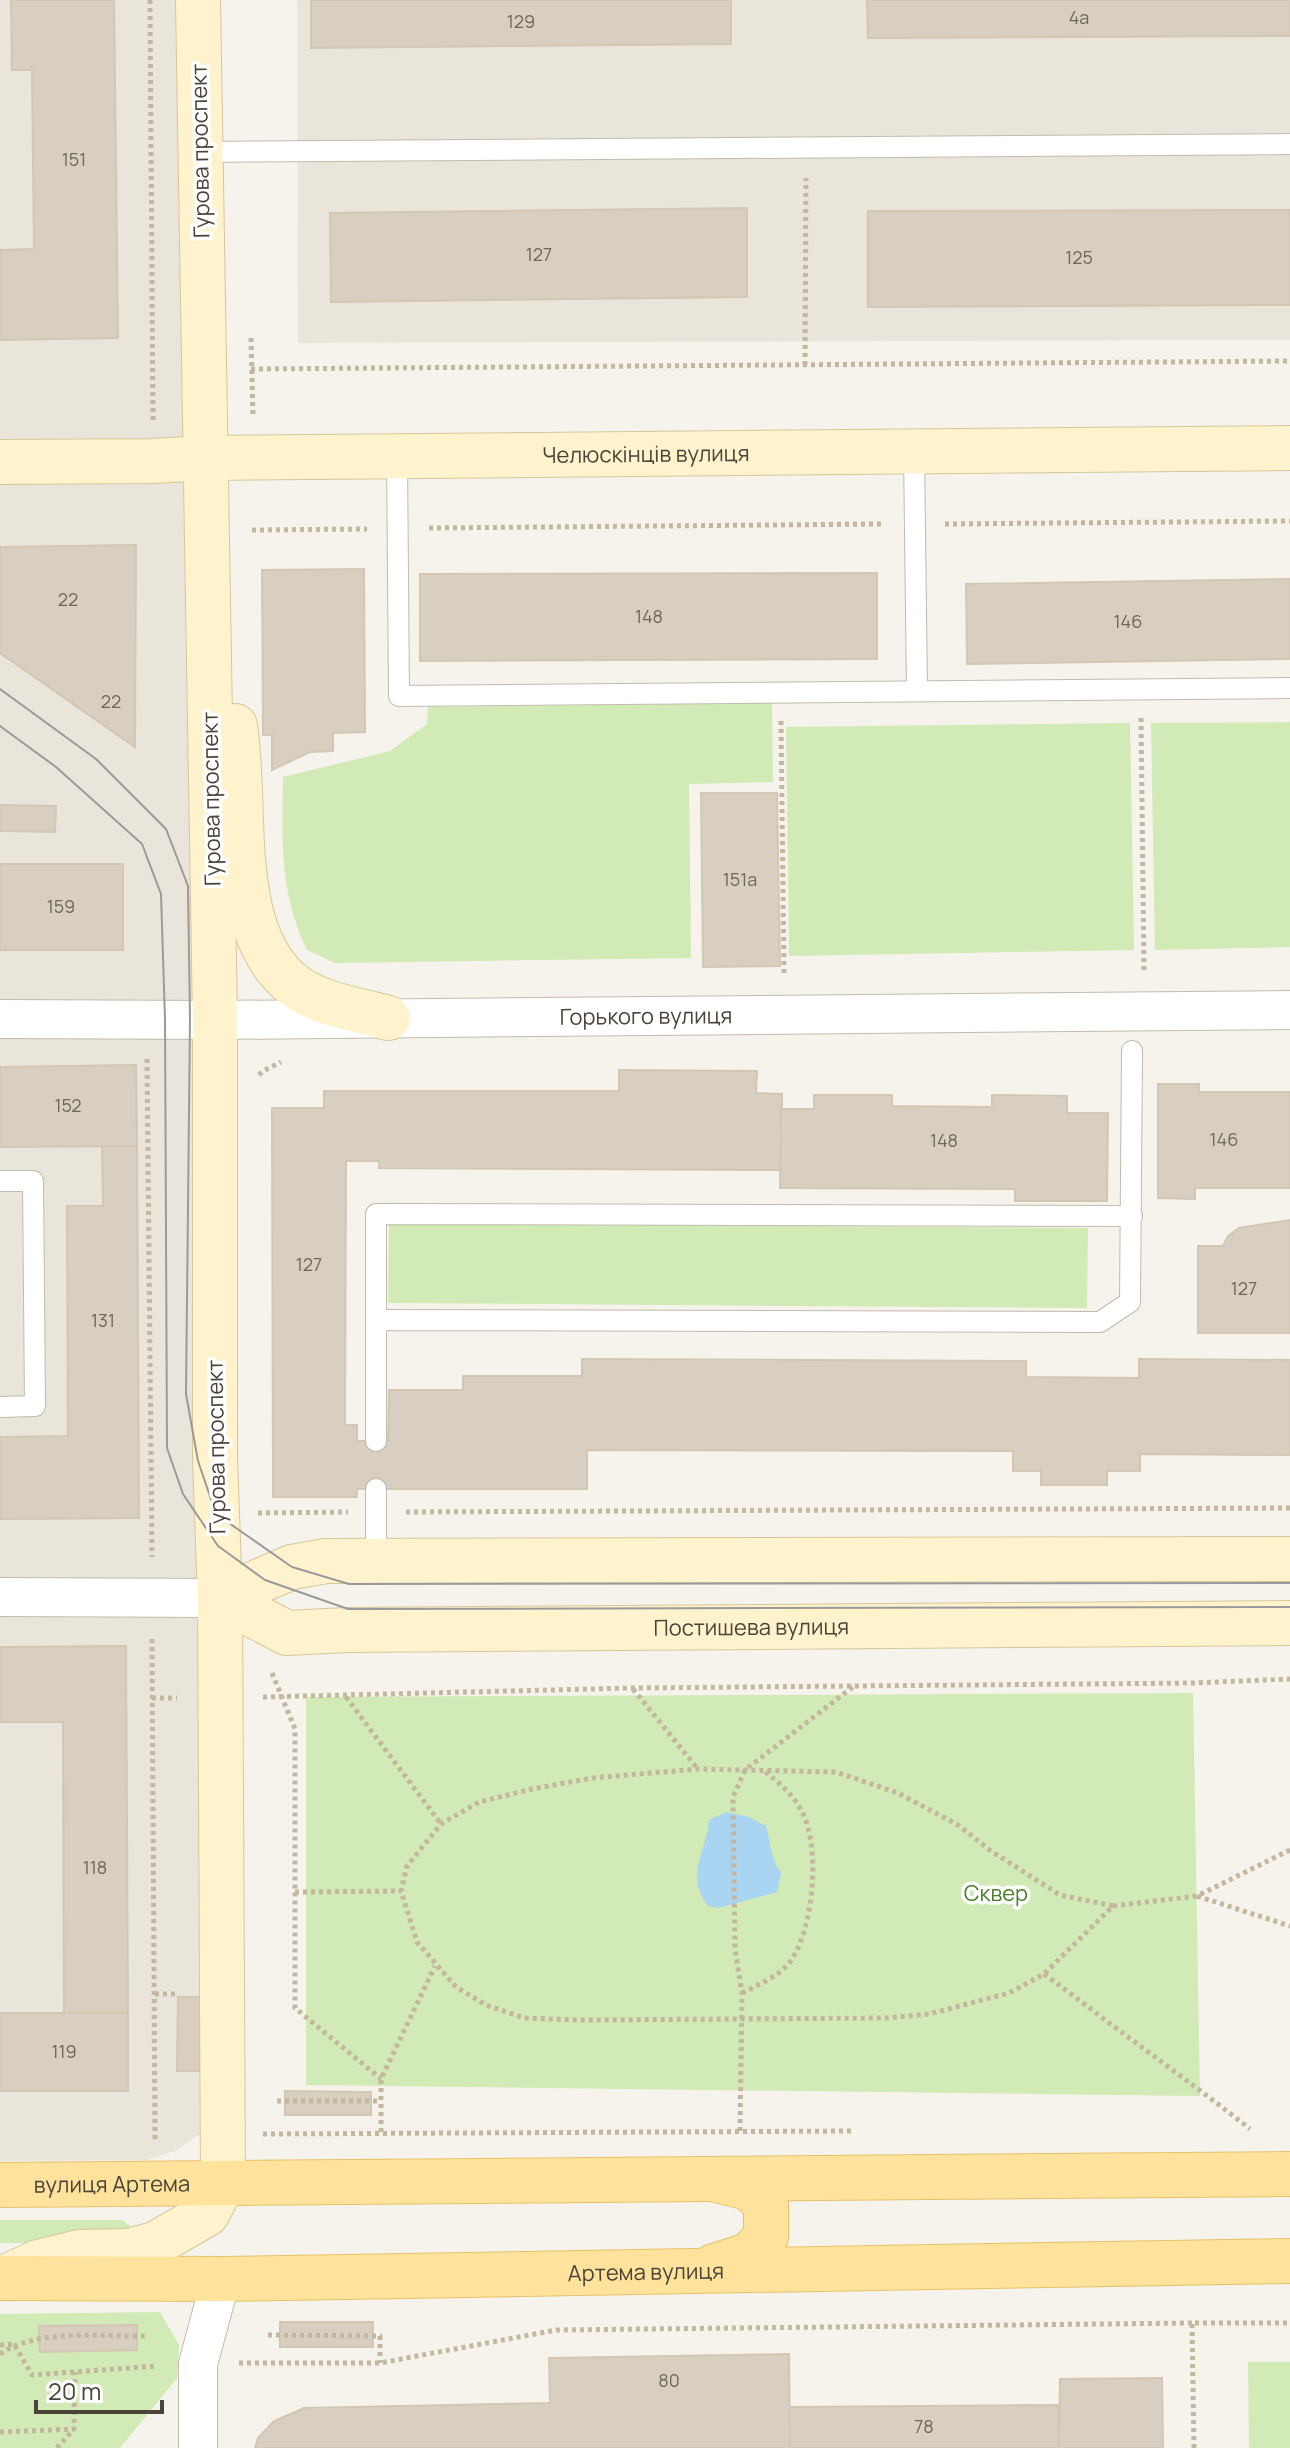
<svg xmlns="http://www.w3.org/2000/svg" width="1290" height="2448" font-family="Manrope,sans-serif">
	<rect width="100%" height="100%" fill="#f6f3ec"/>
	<!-- residential -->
	<g fill="#eae5da">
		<path d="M0,0h188l16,1141 -4,993 -25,17 -28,9 -147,1z"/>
		<path d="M297,0h993v340l-992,3z"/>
	</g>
	<!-- green -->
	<g fill="#d2eab5">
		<path d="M772,703l1,79 -84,2 2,174 -356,5 -28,-13c-28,-59 -25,-110 -24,-173l107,-26 37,-27 1,-17z"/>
		<path d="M1290,722v225l-135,3 -4,-227z"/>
		<path d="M1130,723l4,227 -345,6 -3,-229z"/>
		<path d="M389,1223l699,5 -1,80 -699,-5z"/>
		<path d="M1193,1693l7,403 -894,-11v-388z"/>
		<path d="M0,2220h122l7,5 3,7 -10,11h-122z"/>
		<path d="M160,2312l19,33 -2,33 -57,70h-120v-134z"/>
		<path d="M1248,2362h42v86h-41z"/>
	</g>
	<!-- water -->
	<path fill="#a9d4f2" d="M726,1812l23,5 17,9c5,18 4,31 15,47l-4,19 -58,16 -11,-2c-24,-31 -1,-55 1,-86z"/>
	<!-- building -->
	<g fill="#d8cfc1" stroke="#d3c7b4" stroke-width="2">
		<path d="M11,0h103l4,338 -118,2v-90l34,-1 -2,-179h-20z"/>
		<path d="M311,0h420v44l-420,4z"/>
		<path d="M867,0h423v36l-422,2z"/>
		<path d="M747,208v89l-416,5 -1,-89z"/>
		<path d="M1290,210v95l-422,2v-96z"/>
		<path d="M136,545l-1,202 -135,-94v-106z"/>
		<path d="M364,569l1,163 -32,1v18l-23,1 -38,18v-35h-9l-1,-165z"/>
		<path d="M877,573v86l-457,2v-87z"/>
		<path d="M1290,579v80l-323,5 -1,-80z"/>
		<path d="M701,793h76l3,173 -77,1z"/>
		<path d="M0,805l56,1 -1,26 -55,-1z"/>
		<rect x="0" y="864" width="123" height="86"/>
		<path d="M136,1065l1,81 -137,1v-80z"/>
		<path d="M619,1070l138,1 -1,22 26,1 -1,76 -402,-2v-7h-33l-1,264h12v16h31l1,-51h74v-14h119v-17l444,2v16l113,1v-19l151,1v95l-150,-1v17h-33v14h-66v-14h-28v-20l-426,-1v39h-230v8h-84l-1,-389h52v-17h295z"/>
		<path d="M1158,1084h41v8h91v96h-95v11l-37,-1z"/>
		<path d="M814,1095h78v11l100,1v-12l75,1v17h41l-1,88h-92v-12l-235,-1 1,-79h33z"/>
		<path d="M102,1146h35l2,372 -139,1v-82l68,-1 -1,-230h36z"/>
		<path d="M1290,1220v113h-92v-87h25l5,-10 11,-8z"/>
		<path d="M126,1646l2,367h-64l-1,-291h-63v-75z"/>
		<path d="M178,1997h22v74h-23z"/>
		<rect x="0" y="2013" width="128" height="78"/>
		<path d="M285,2091l86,1v23h-86z"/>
		<rect x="280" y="2322" width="93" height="25"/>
		<path d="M137,2325v25l-97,2 -1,-26z"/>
		<path d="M789,2354l1,94h-535l3,-10 16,-17 30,-13 246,-5 -1,-45z"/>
		<path d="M1162,2378l1,70h-104l1,-69z"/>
		<path d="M1058,2405l1,43h-269v-41z"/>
	</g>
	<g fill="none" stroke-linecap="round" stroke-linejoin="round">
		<!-- lane casing -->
		<g stroke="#c2bbae" stroke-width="22">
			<g id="lane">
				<path d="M200,152l1090,-8"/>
				<path d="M914,451l3,240"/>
				<path d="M397,456l2,240 891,-8"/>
				<path d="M0,1181h33l2,225 -35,1"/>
				<path d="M376,1320v-106l756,2"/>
				<path d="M376,1441v-121l724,2 30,-20 2,-251"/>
				<path d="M376,1489v72"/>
			</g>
		</g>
		<!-- street casing -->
		<g stroke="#c2bbae" stroke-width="40">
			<g id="street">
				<path id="s1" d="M0,1019l215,1 1075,-10"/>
				<path d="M0,1597l220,1"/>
				<path d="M198,2448v-84l23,-85"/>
			</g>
		</g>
		<!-- secondary casing -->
		<g stroke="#d6c79b" stroke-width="46">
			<g id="secondary">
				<path id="s2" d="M0,462l153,-1 52,-3 1085,-10"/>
				<path d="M235,726c13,79 -10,208 60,260 26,19 62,23 93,32"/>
				<path id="s3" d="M220,1598l67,35 60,-3 943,-7"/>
				<path d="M220,1598l72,-31 34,-6 964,-2"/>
				<path d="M6,2277l32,-15 41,-10 49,-1 27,-7 52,-30 16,-30 -3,-586 -5,-141v-437l-17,-1020"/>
			</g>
		</g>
		<!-- primary casing -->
		<g stroke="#e6c16a" stroke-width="46">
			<g id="primary">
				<path id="s4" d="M0,2185l1290,-11"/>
				<path d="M714,2266l35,-11 17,-18v-33l-17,-16 -33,-8"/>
				<path id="s5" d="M0,2278l221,1 1069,-18"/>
			</g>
		</g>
		<!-- path -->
		<g stroke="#c4b79f" stroke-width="5" stroke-dasharray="4 4" stroke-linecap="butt">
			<path d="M150,0l3,420"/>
			<path d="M251,338l2,78"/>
			<path d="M805,365l1,-187"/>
			<path d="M251,369l1039,-8"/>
			<path d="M945,524l345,-3"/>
			<path d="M429,528l454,-4"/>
			<path d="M252,530l115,-1"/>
			<path d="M1141,718l3,252"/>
			<path d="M781,721l3,252"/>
			<path d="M147,1059l5,498"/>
			<path d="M259,1075l4,-4 18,-9"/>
			<path d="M406,1512l884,-4"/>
			<path d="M258,1513l90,-1"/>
			<path d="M152,1639l3,502"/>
			<path d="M272,1673l23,56v279l86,71"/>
			<path d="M633,1689l64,79"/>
			<path d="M263,1697l369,-9 561,-5 97,-4"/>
			<path d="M346,1697l95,127"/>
			<path d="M152,1698h25"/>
			<path d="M1290,1850l-93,46 93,30"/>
			<path d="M295,1892l106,-1"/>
			<path d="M1113,1906l-53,-11 -69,-44 -33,-26 -60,-32 -62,-21 -138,-3 -106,9 -60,11 -53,13 -38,22 -34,42 -6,25 16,51 39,45 30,18 38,13 56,2 306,-2 43,-4 80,-21 35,-19 69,-68 84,-10"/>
			<path d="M1044,1974c31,22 60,46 91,68 39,29 77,57 115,87"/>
			<path d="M742,1993c17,-9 39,-17 50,-34 22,-34 29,-114 9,-149 -9,-17 -23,-28 -38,-40"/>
			<path d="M155,1994h23"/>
			<path d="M277,2101h103"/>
			<path d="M740,2131l2,-138 -7,-44 -2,-152 12,-27 109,-84"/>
			<path d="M381,2132v-53l54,-113"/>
			<path d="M263,2134l590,-3"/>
			<path d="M268,2335l112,1v27"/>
			<path d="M0,2345l14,-1 18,31 125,-9"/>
			<path d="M0,2354c38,-26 100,-17 146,-18"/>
			<path d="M239,2363h141l176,-33 636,-7"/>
			<path d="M0,2432l74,-3 1,-57"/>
			<path d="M57,2448l16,-18"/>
			<path d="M1194,2448l-2,-125h98"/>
		</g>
		<!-- lane -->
		<use href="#lane" stroke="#fff" stroke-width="20"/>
		<!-- street -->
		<use href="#street" stroke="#fff" stroke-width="38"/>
		<!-- secondary -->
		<use href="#secondary" stroke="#fff3cd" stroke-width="44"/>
		<!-- primary -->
		<use href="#primary" stroke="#ffe39c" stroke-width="44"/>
		<!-- tram -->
		<g stroke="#9a9a9a" stroke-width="2">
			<path d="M0,689l96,70 70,70 22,57 2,133 -4,375 12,67 18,53 76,53 57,17 941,-1"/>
			<path d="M0,726l56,41 86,77 19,50 4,125 2,429 16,46 35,52 47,34 83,29 942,-2"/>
		</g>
	</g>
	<g text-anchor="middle" stroke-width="7" stroke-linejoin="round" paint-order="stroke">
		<!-- number labels -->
		<g font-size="18" fill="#6e675b">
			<text x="1079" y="24">4а</text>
			<text x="521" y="28">129</text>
			<text x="74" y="166">151</text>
			<text x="539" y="261">127</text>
			<text x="1079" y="264">125</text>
			<text x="68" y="606">22</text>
			<text x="649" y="623">148</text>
			<text x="1128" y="628">146</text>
			<text x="111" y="708">22</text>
			<text x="740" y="886">151а</text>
			<text x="61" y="913">159</text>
			<text x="68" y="1112">152</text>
			<text x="1224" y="1146">146</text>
			<text x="944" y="1147">148</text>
			<text x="309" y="1271">127</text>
			<text x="1244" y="1295">127</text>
			<text x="103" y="1327">131</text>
			<text x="95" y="1874">118</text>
			<text x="64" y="2058">119</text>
			<text x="669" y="2387">80</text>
			<text x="924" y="2433">78</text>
		</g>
		<!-- street labels -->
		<g font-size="22" fill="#4b4439" stroke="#fff">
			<text transform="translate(200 151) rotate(-91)" y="8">Гурова проспект</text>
			<text dy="8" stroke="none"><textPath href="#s2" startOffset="646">Челюскінців вулиця</textPath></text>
			<text transform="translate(211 799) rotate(-91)" y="8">Гурова проспект</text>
			<text dy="8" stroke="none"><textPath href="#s1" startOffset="646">Горького вулиця</textPath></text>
			<text transform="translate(216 1447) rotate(-91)" y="8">Гурова проспект</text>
			<text dy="8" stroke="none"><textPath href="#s3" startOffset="540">Постишева вулиця</textPath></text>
			<text dy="8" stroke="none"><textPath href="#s4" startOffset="112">вулиця Артема</textPath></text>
			<text dy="8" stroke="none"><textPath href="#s5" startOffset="646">Артема вулиця</textPath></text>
		</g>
		<!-- park labels -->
		<g font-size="22" fill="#4a7f2a" stroke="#fff">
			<text x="996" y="1901">Сквер</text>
		</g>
	</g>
	<!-- scale -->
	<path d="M36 2400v12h126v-12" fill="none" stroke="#4b4439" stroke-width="4"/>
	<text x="48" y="2400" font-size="24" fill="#4b4439" stroke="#ffffff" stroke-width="6" paint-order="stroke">20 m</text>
</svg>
